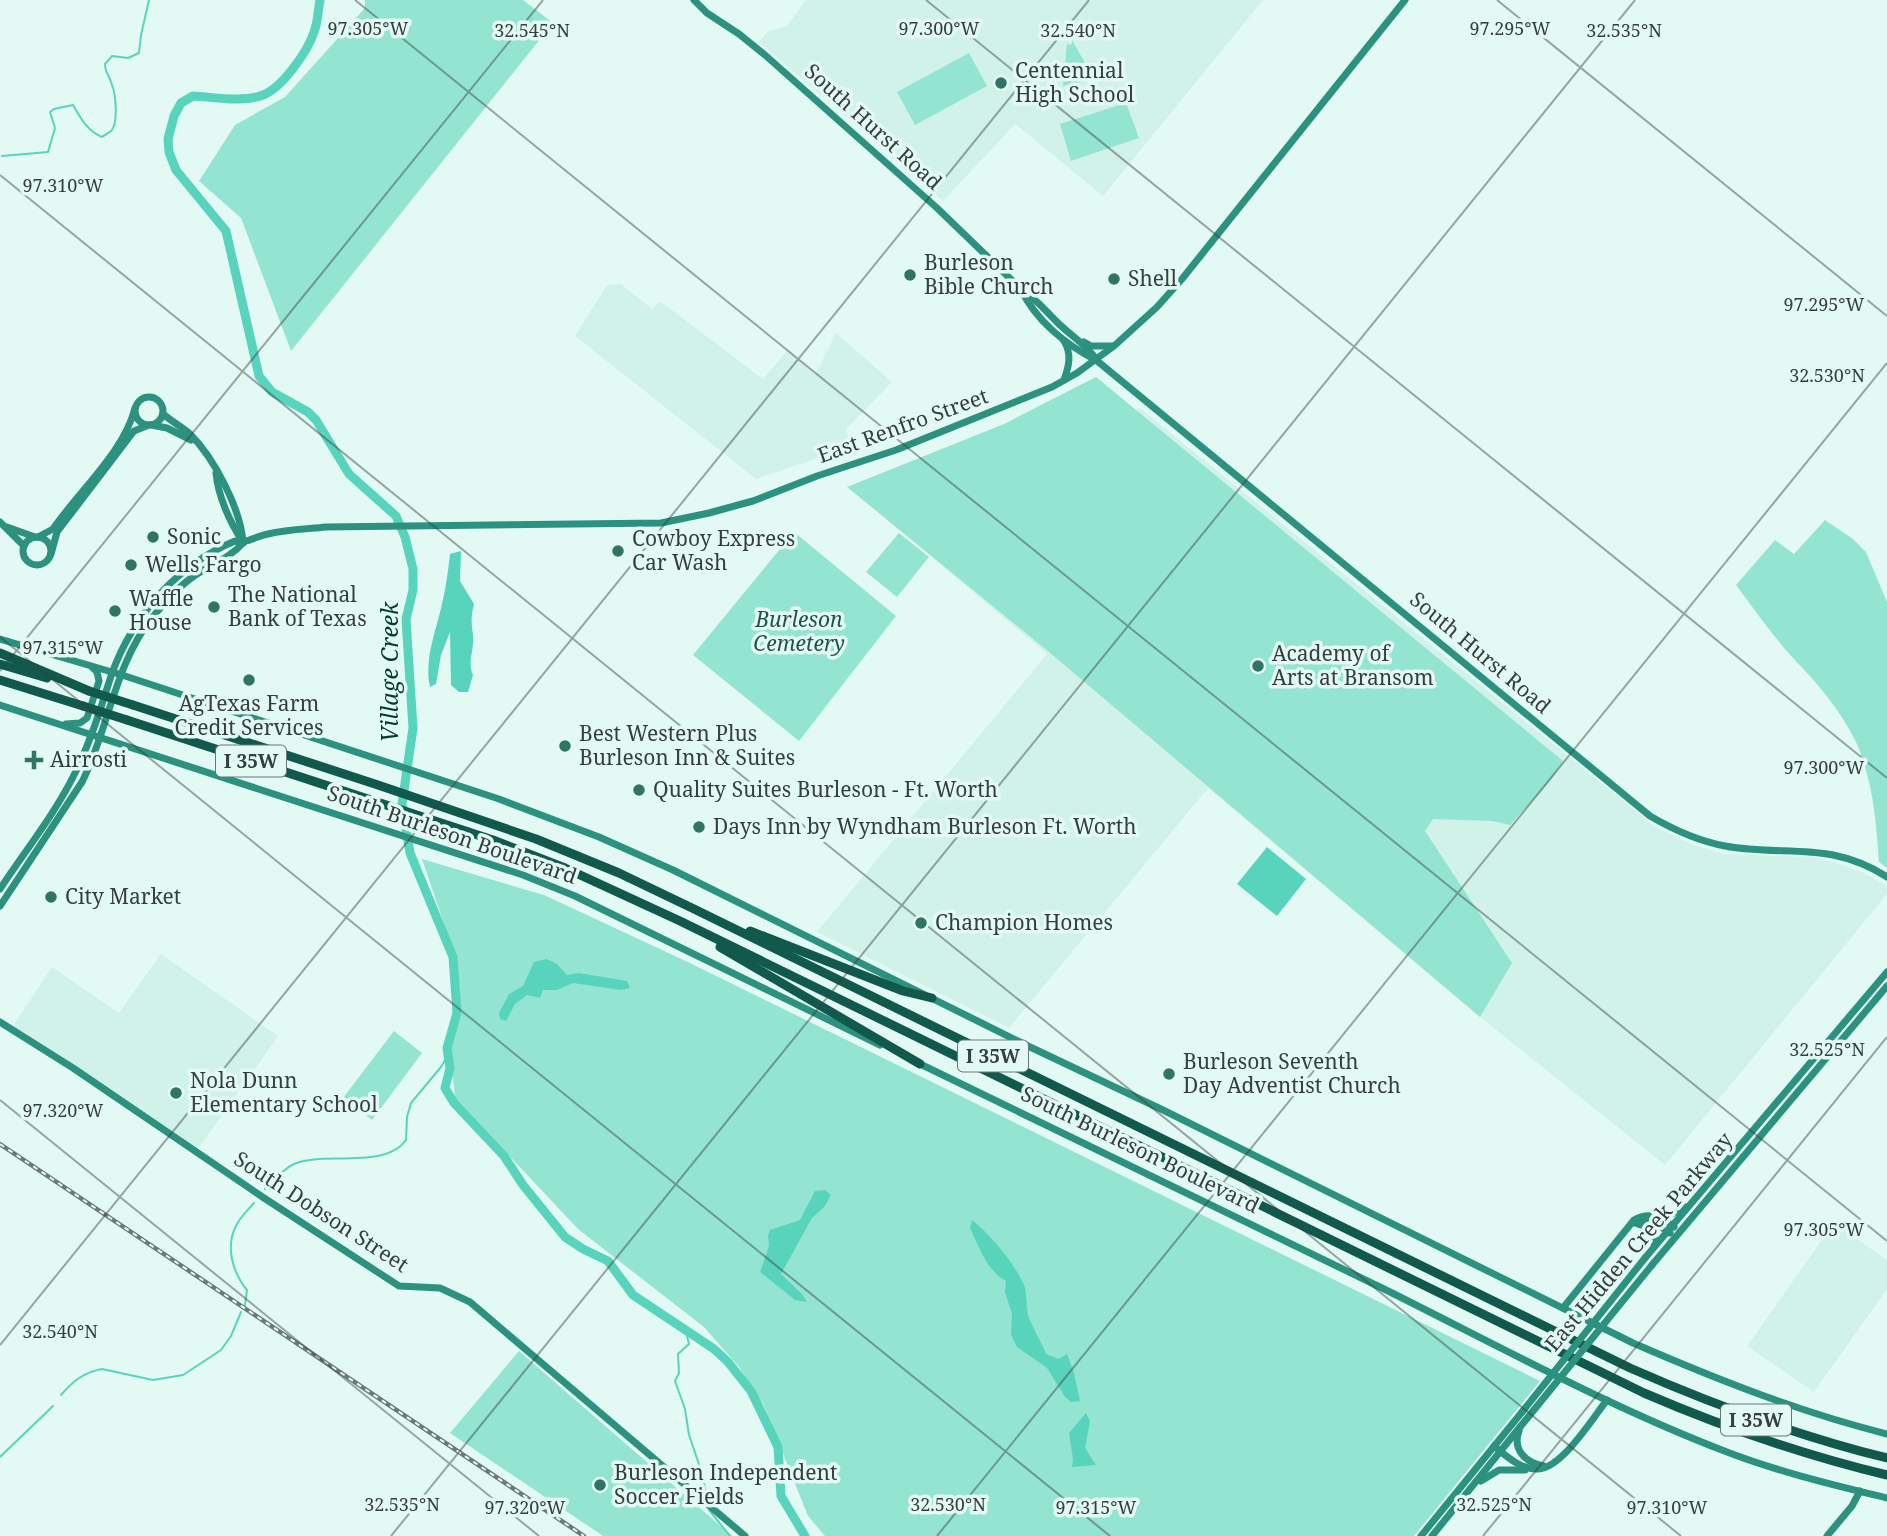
<svg xmlns="http://www.w3.org/2000/svg" width="1887" height="1536" font-family="'Noto Serif',serif">
	<rect width="100%" height="100%" fill="#e3faf4"/>
	<!-- built -->
	<g fill="#d1f2e9">
		<path d="M806,0h457l-160,196 -88,-72 -72,77 -184,-159 8,-10 20,-6z"/>
		<path d="M621,284l31,25 8,-8 103,78 25,-29 27,25 21,-42 56,49 -46,47 3,10 -17,14 -76,26 -181,-143 32,-51z"/>
		<path d="M1140,408l514,418 39,19 32,9 85,3 21,4 31,11 25,14v8l-222,271 -185,-148 -272,-229 -199,240 -192,-96 230,-278 -160,-134z"/>
		<path d="M161,954l117,82 -80,113 -185,-123 39,-59 67,46z"/>
		<path d="M1834,1223l53,37v29l-73,103 -67,-46z"/>
	</g>
	<!-- green -->
	<g fill="#94e4d2">
		<path d="M365,0h158l30,23 -262,328 -50,-133 -42,-37 36,-56 50,-28 80,-89z"/>
		<path d="M1072,40l22,39 -31,7 4,-44 1,3 4,-1z"/>
		<path d="M969,53l18,33 -72,39 -18,-33z"/>
		<path d="M1126,103l13,35 -68,23 -11,-37z"/>
		<path d="M1096,377l467,384 -12,19 -41,45 -18,-4 -59,-2 -8,12 87,132 -32,54 -431,-365 -202,-165 157,-63z"/>
		<path d="M1825,520l28,19 13,13 21,50v266l-8,-6c-3,-41 -6,-82 -23,-120 -16,-33 -39,-59 -64,-85 -20,-22 -38,-48 -56,-72l39,-45 19,14z"/>
		<path d="M794,532l102,84 -97,125 -106,-86z"/>
		<path d="M899,533l30,24 -32,40 -31,-25z"/>
		<path d="M422,859l122,36 146,68 850,418 -126,155h-589l-17,-20 -45,-112 -24,-37 -35,-40 -126,-98 -123,-131 -5,-51 9,-32 -3,-56z"/>
		<path d="M394,1031l28,22 -50,67 -29,-22z"/>
		<path d="M519,1351l213,185h-129l-153,-103z"/>
	</g>
	<!-- water -->
	<g fill="#59d4bc">
		<path d="M461,551l-1,30 14,23c-3,13 -3,17 -1,30 2,15 -6,27 0,41l-5,17h-9l-8,-7 -1,-53 -9,23 -5,29 -6,3c-6,-28 6,-56 12,-83 4,-16 6,-33 8,-50z"/>
		<path d="M1267,847l39,32 -29,37 -40,-32z"/>
		<path d="M547,959l10,5 10,11 12,-2 48,8 3,7 -9,2 -48,-7 -16,7h-14l-3,8 -13,-3 -12,9 -9,17 -6,-2 -1,-6 10,-19 14,-8 11,-24z"/>
		<path d="M825,1190l6,5 -6,11 -13,12 -31,56 21,20 5,8 -12,-2 -35,-28 9,-26 -1,-10 2,-6 30,-10 15,-29z"/>
		<path d="M972,1220c18,14 46,47 53,68 2,9 1,18 3,27 3,10 14,28 18,39l13,5 8,-5 7,19 6,28 -9,1 -6,-5 -18,-29 -30,-21 -6,-12 1,-21 -7,-22 1,-11c-19,-10 -27,-34 -36,-53z"/>
		<path d="M1086,1413l4,8 -5,27 11,17 -24,2 1,-8 -4,-26z"/>
	</g>
	<g fill="none" stroke-linecap="round" stroke-linejoin="round">
		<!-- stream -->
		<g stroke="#59d4bc" stroke-width="2">
			<path d="M2,156l46,-4 7,-24 -5,-16 4,-3 19,-4c7,12 14,26 29,32 3,-2 8,-5 10,-7 6,-9 4,-35 0,-45 -2,-9 -7,-12 -7,-21l7,-8 16,2 11,-5 2,-18 8,-35"/>
			<path d="M265,1189c9,-9 18,-20 29,-25 28,-13 91,6 112,-24l1,-23 4,-14 30,-36 7,-12"/>
			<path d="M245,1305l2,-15c-14,-17 -22,-43 -11,-64 4,-9 12,-16 18,-23"/>
			<path d="M686,1332l3,12 -11,10 1,19 -4,8 10,28 4,26 14,41 3,20"/>
			<path d="M61,1395c11,-13 23,-23 41,-26l51,11 30,-5 38,-25 10,-14 10,-24"/>
			<path d="M0,1457l53,-51"/>
			<path d="M709,1510l21,26"/>
		</g>
		<!-- river -->
		<path stroke="#59d4bc" stroke-width="9" d="M320,0c-2,10 -2,22 -6,32 -6,19 -32,56 -51,63 -21,8 -49,2 -70,1l-12,7 -7,13 -6,23 1,13 7,18 50,61 33,145 13,16 36,20 8,8 33,54 47,42 9,21 8,32v21l-7,29 7,109 -11,76 8,49 43,104 4,56 -10,35 3,20 -5,20 9,15 50,53 19,29 42,52 18,12 25,12 25,34 81,54 14,13 23,29 27,56 3,49 24,40"/>
		<!-- secondary -->
		<g stroke="#2c917e" stroke-width="7">
			<path d="M694,0l13,13 32,21 26,21 172,153 84,81c14,9 22,19 34,31 13,14 30,23 41,39"/>
			<path d="M1021,289c14,31 45,56 75,71l554,456c24,14 48,25 75,30 61,11 104,-6 162,31"/>
			<path d="M1064,341c8,13 5,25 0,39"/>
			<path d="M1084,342l7,4h22"/>
			<circle cx="149" cy="411" r="14"/>
			<path d="M163,414c8,7 19,13 27,20 24,24 51,75 53,109"/>
			<path d="M151,425l16,3 24,12"/>
			<path d="M216,473c2,23 14,50 27,69"/>
			<path d="M0,522l24,24"/>
			<path d="M7,527l28,10"/>
			<circle cx="37" cy="551" r="14"/>
			<path d="M38,537l15,-8c26,-38 71,-77 82,-121"/>
			<path d="M51,554l6,-22 77,-101 15,-6"/>
			<path d="M0,639l122,36 377,124 100,38 74,33 355,176 135,64 470,233c83,36 166,69 254,91"/>
			<path d="M0,705l523,170 52,21 305,149"/>
			<path d="M66,724l14,-1 7,-5 12,-37 -2,-9 -5,-5"/>
			<path d="M0,889c25,-38 55,-75 75,-116 16,-32 26,-66 37,-100 22,-59 65,-108 123,-132 12,3 21,-5 33,-7 19,-5 39,-5 58,-7l335,-4 48,-10 44,-12 64,-25 79,-26 156,-63 25,-14 37,-27 43,-39 25,-28 223,-279"/>
			<path d="M0,906l82,-124c26,-51 33,-119 70,-164 12,-15 26,-31 42,-42 16,-11 36,-18 49,-33"/>
			<path d="M0,1022l73,46 191,130 135,88 41,2 30,14 275,234"/>
			<path d="M916,1062c156,75 312,150 468,227 113,56 225,118 343,163 52,20 107,33 160,46"/>
			<path d="M1657,1216l13,-1 15,-8"/>
			<path d="M1633,1222h21l16,11"/>
			<path d="M1635,1223c12,4 22,7 19,21"/>
			<path d="M1645,1258l242,-286"/>
			<path d="M1652,1265l235,-279"/>
			<path d="M1563,1308l71,-88c15,-9 28,-3 40,7"/>
			<path d="M1519,1431c-7,19 7,32 25,35"/>
			<path d="M1494,1446c12,10 27,24 44,23 24,-1 54,-50 69,-69"/>
			<path d="M1481,1481l18,-11h26"/>
			<path d="M1421,1536l101,-124"/>
			<path d="M1432,1536l88,-109"/>
			<path d="M1827,1536l25,-30 8,-15"/>
		</g>
		<!-- highway -->
		<g stroke="#12594d" stroke-width="9">
			<path d="M0,653l89,38"/>
			<path d="M0,664l47,14"/>
			<path d="M0,680l83,26"/>
			<path d="M133,705l245,80 158,54 83,34 73,35 938,460c84,37 168,68 257,90"/>
			<path d="M127,720l366,120 72,28 115,53 964,472c79,34 159,62 243,82"/>
			<path d="M750,931l153,60 29,7"/>
			<path d="M720,947l200,117"/>
		</g>
		<!-- rail casing -->
		<g stroke="#6c7976" stroke-width="4.5">
			<path id="rail" d="M0,1144l584,392"/>
		</g>
		<!-- rail -->
		<use href="#rail" stroke="#e3faf4" stroke-width="2" stroke-dasharray="5" stroke-linecap="butt"/>
		<!-- secondary-bridge -->
		<g stroke="#2c917e" stroke-width="7">
			<path d="M1522,1412l123,-154"/>
			<path d="M1520,1427l132,-162"/>
		</g>
		<!-- highway-bridge -->
		<g stroke="#12594d" stroke-width="9">
			<path d="M89,691l44,14"/>
			<path d="M83,706l44,14"/>
		</g>
	</g>
	<!-- ticks -->
	<path fill="none" stroke="#363f3d" stroke-width="2" stroke-opacity="0.45" d="M355,0l1532,1241M926,0l961,778M1497,0l390,316M0,175l1681,1361M0,637l1110,899M0,671l543,-671M0,1100l539,436M0,1345l1089,-1345M391,1536l1244,-1536M937,1536l950,-1173M1483,1536l404,-499"/>
	<!-- markers -->
	<g fill="#307466" stroke="#e3faf4" stroke-width="2.5">
		<circle cx="1001" cy="83" r="7"/>
		<circle cx="910" cy="275" r="7"/>
		<circle cx="1114" cy="279" r="7"/>
		<circle cx="153" cy="537" r="7"/>
		<circle cx="618" cy="551" r="7"/>
		<circle cx="131" cy="565" r="7"/>
		<circle cx="214" cy="607" r="7"/>
		<circle cx="115" cy="611" r="7"/>
		<circle cx="1258" cy="666" r="7"/>
		<circle cx="249" cy="680" r="7"/>
		<circle cx="565" cy="746" r="7"/>
		<path d="M30.5 749.5h7v7h7v7h-7v7h-7v-7h-7v-7h7z"/>
		<circle cx="639" cy="790" r="7"/>
		<circle cx="699" cy="827" r="7"/>
		<circle cx="51" cy="897" r="7"/>
		<circle cx="921" cy="923" r="7"/>
		<circle cx="1169" cy="1074" r="7"/>
		<circle cx="176" cy="1093" r="7"/>
		<circle cx="600" cy="1485" r="7"/>
	</g>
	<g text-anchor="middle" stroke-width="7" stroke-linejoin="round" paint-order="stroke">
		<!-- shield labels -->
		<g fill="#e3faf4" stroke="#6a7774" stroke-width="2">
			<rect x="216" y="745.5" width="70" height="31" rx="5"/>
			<rect x="958" y="1040.5" width="70" height="31" rx="5"/>
			<rect x="1721" y="1404.5" width="70" height="31" rx="5"/>
		</g>
		<g font-size="19" font-weight="bold" fill="#363f3d">
			<text x="251" y="768">I 35W</text>
			<text x="993" y="1063">I 35W</text>
			<text x="1756" y="1427">I 35W</text>
		</g>
		<!-- poi labels -->
		<g font-size="21" fill="#363f3d" stroke="#e3faf4" text-anchor="start">
			<text x="1015" y="78">Centennial<tspan x="1015" dy="24">High School</tspan></text>
			<text x="924" y="270">Burleson<tspan x="924" dy="24">Bible Church</tspan></text>
			<text x="1128" y="286">Shell</text>
			<text x="167" y="544">Sonic</text>
			<text x="632" y="546">Cowboy Express<tspan x="632" dy="24">Car Wash</tspan></text>
			<text x="145" y="572">Wells Fargo</text>
			<text x="228" y="602">The National<tspan x="228" dy="24">Bank of Texas</tspan></text>
			<text x="129" y="606">Waffle<tspan x="129" dy="24">House</tspan></text>
			<text x="1272" y="661">Academy of<tspan x="1272" dy="24">Arts at Bransom</tspan></text>
			<text x="249" y="711" text-anchor="middle">AgTexas Farm<tspan x="249" dy="24">Credit Services</tspan></text>
			<text x="579" y="741">Best Western Plus<tspan x="579" dy="24">Burleson Inn &amp; Suites</tspan></text>
			<text x="50" y="767">Airrosti</text>
			<text x="653" y="797">Quality Suites Burleson - Ft. Worth</text>
			<text x="713" y="834">Days Inn by Wyndham Burleson Ft. Worth</text>
			<text x="65" y="904">City Market</text>
			<text x="935" y="930">Champion Homes</text>
			<text x="1183" y="1069">Burleson Seventh<tspan x="1183" dy="24">Day Adventist Church</tspan></text>
			<text x="190" y="1088">Nola Dunn<tspan x="190" dy="24">Elementary School</tspan></text>
			<text x="614" y="1480">Burleson Independent<tspan x="614" dy="24">Soccer Fields</tspan></text>
		</g>
		<!-- street labels -->
		<g font-size="21" fill="#363f3d" stroke="#e3faf4">
			<text transform="translate(873 127) rotate(42)" y="7">South Hurst Road</text>
			<text transform="translate(903 426) rotate(-20)" y="7">East Renfro Street</text>
			<text transform="translate(1480 653) rotate(40)" y="7">South Hurst Road</text>
			<text transform="translate(452 835) rotate(19)" y="7">South Burleson Boulevard</text>
			<text transform="translate(1140 1150) rotate(26)" y="7">South Burleson Boulevard</text>
			<text transform="translate(321 1212) rotate(33)" y="7">South Dobson Street</text>
			<text transform="translate(1639 1242) rotate(-50)" y="7">East Hidden Creek Parkway</text>
		</g>
		<!-- park labels -->
		<g font-size="21" font-style="italic" fill="#1f5349" stroke="#e3faf4">
			<text x="799" y="627">Burleson<tspan x="799" dy="24">Cemetery</tspan></text>
		</g>
		<!-- water labels -->
		<g font-size="23" font-style="italic" fill="#023d34" stroke="#e3faf4">
			<text transform="translate(390 672) rotate(-90)" y="8">Village Creek</text>
		</g>
	</g>
	<g font-size="18" text-anchor="middle" fill="#363f3d" stroke="#e3faf4" stroke-width="7" stroke-linejoin="round" paint-order="stroke">
		<text x="368" y="35">97.305°W</text>
		<text x="939" y="35">97.300°W</text>
		<text x="1510" y="35">97.295°W</text>
		<text x="532" y="37">32.545°N</text>
		<text x="1078" y="37">32.540°N</text>
		<text x="1624" y="37">32.535°N</text>
		<text x="63" y="192">97.310°W</text>
		<text x="1824" y="311">97.295°W</text>
		<text x="1827" y="382">32.530°N</text>
		<text x="63" y="654">97.315°W</text>
		<text x="1824" y="774">97.300°W</text>
		<text x="1827" y="1056">32.525°N</text>
		<text x="63" y="1117">97.320°W</text>
		<text x="1824" y="1236">97.305°W</text>
		<text x="60" y="1338">32.540°N</text>
		<text x="402" y="1511">32.535°N</text>
		<text x="948" y="1511">32.530°N</text>
		<text x="1494" y="1511">32.525°N</text>
		<text x="525" y="1514">97.320°W</text>
		<text x="1096" y="1514">97.315°W</text>
		<text x="1667" y="1514">97.310°W</text>
	</g>
</svg>
